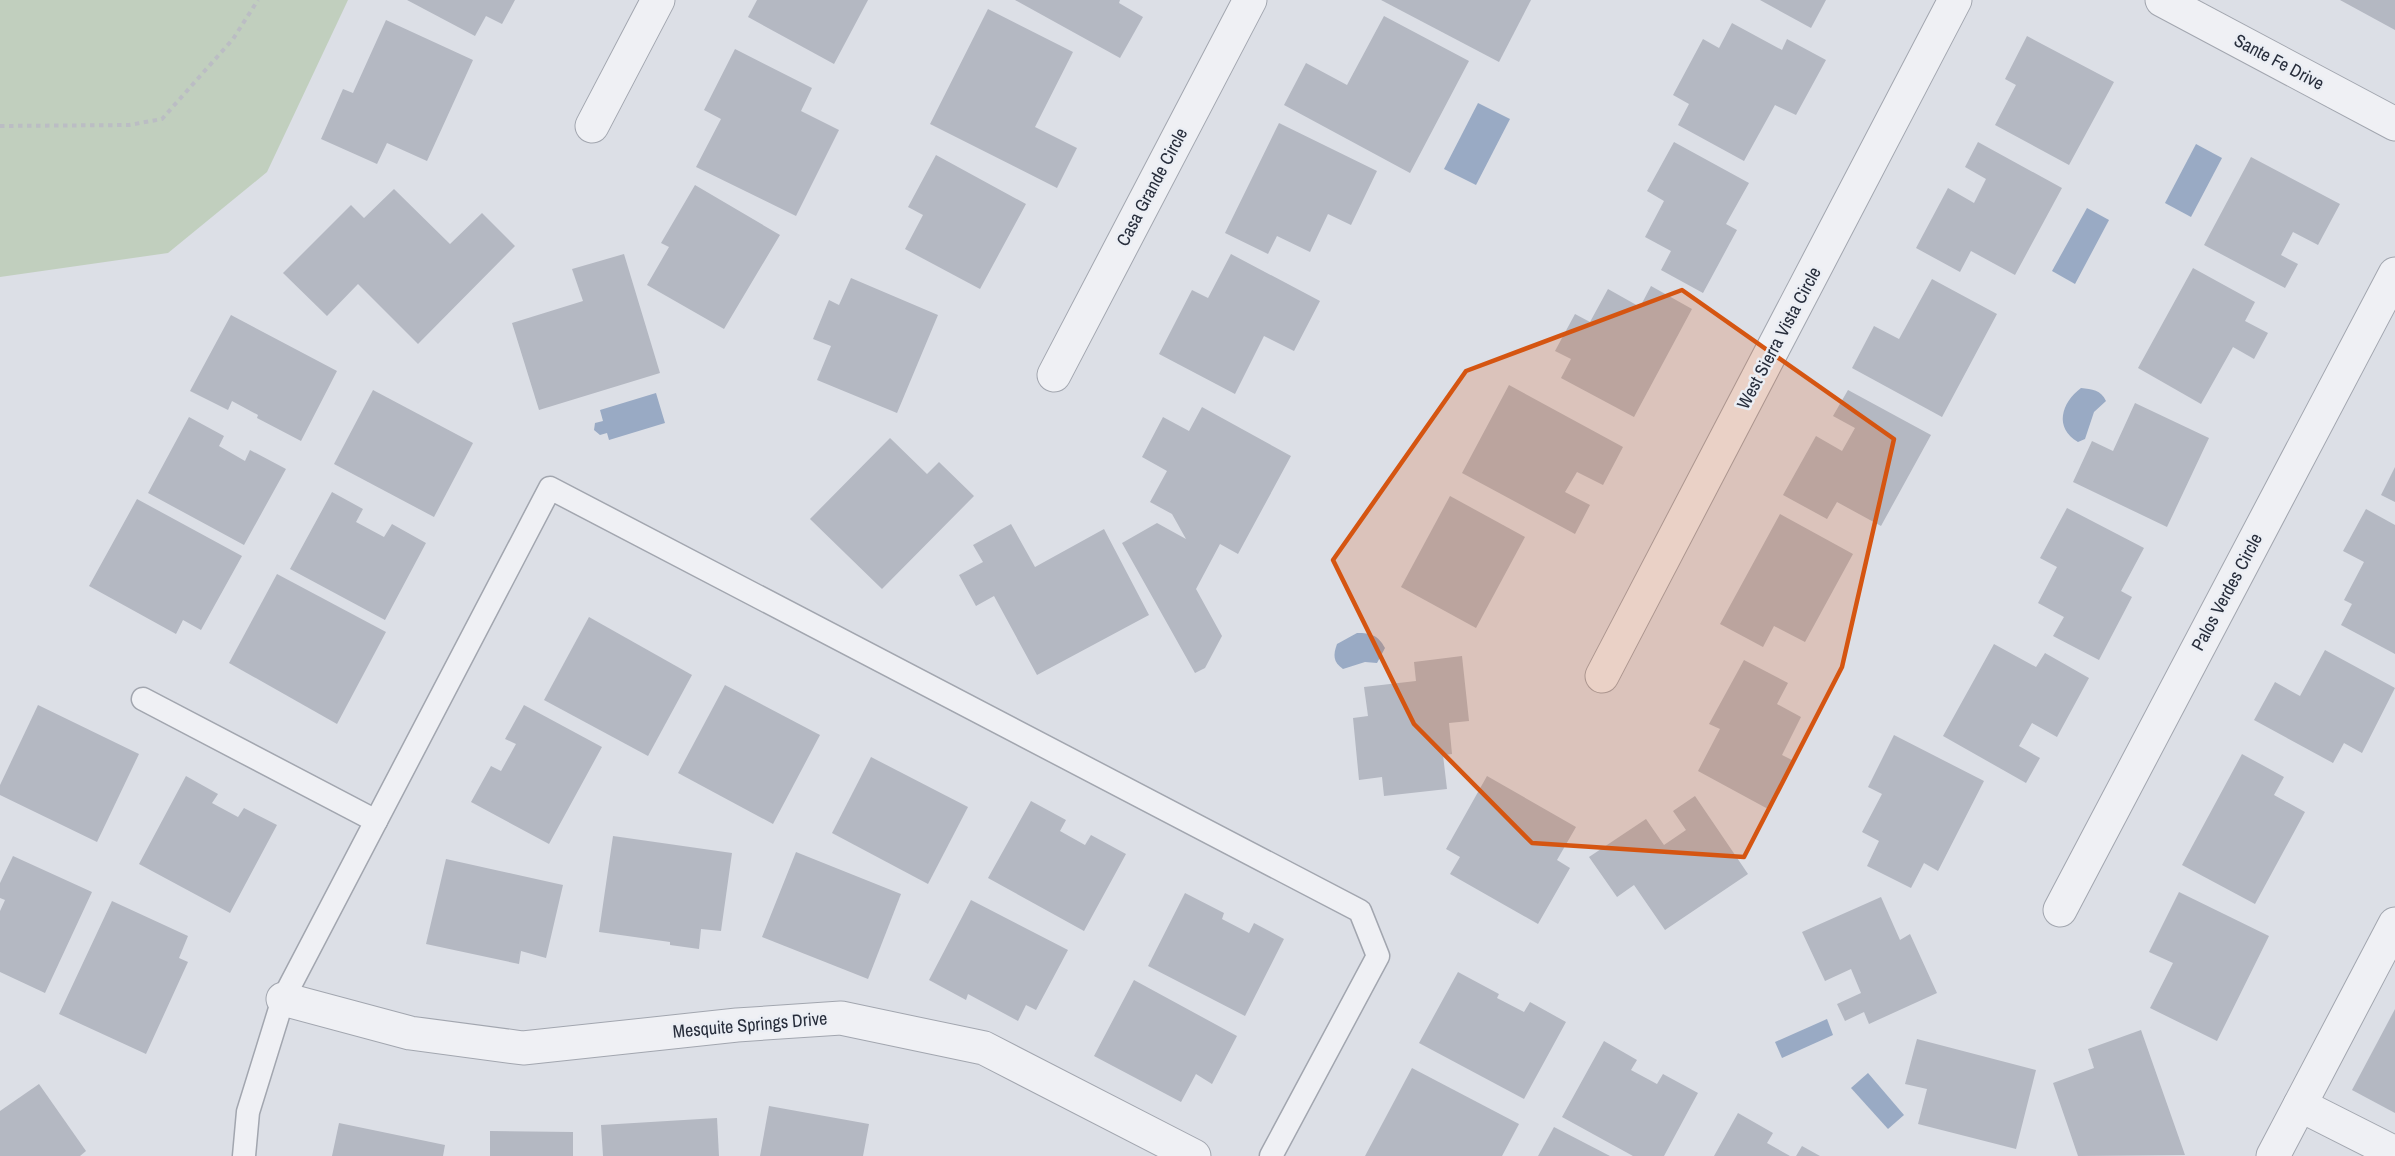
<svg xmlns="http://www.w3.org/2000/svg" width="2395" height="1156" font-family="'Archivo Narrow',sans-serif">
	<rect width="100%" height="100%" fill="#dcdfe6"/>
	<!-- green -->
	<path fill="#c1cfbe" d="M0,0h348l-81,172 -99,81 -168,24z"/>
	<!-- water -->
	<g fill="#99aac4">
		<path d="M1478,103l32,16 -34,66 -32,-16z"/>
		<path d="M2196,144l26,14 -31,59 -26,-14z"/>
		<path d="M2087,208l22,12 -34,64 -23,-13z"/>
		<path d="M2081,388c11,1 20,2 25,13l-12,11 -9,27 -7,3c-24,-14 -17,-39 3,-54z"/>
		<path d="M656,393l9,30 -56,17 -2,-7 -7,2 -6,-5 1,-7 8,-2 -3,-11z"/>
		<path d="M1357,633c14,0 21,2 28,15l-8,15 -12,-1 -22,7c-10,-7 -10,-14 -6,-25z"/>
		<path d="M1827,1019l6,16 -51,23 -7,-16z"/>
		<path d="M1868,1073l36,42 -16,14 -37,-41z"/>
	</g>
	<!-- building -->
	<g fill="#b4b8c2">
		<path d="M407,0h108l-13,24 -16,-8 -11,20z"/>
		<path d="M757,0h111l-34,64 -86,-47z"/>
		<path d="M1015,0h105l-1,3 24,14 -23,41z"/>
		<path d="M1381,0h150l-32,62z"/>
		<path d="M1760,0h66l-15,28z"/>
		<path d="M2340,0h55v30z"/>
		<path d="M988,9l85,43 -38,75 42,21 -20,40 -127,-64z"/>
		<path d="M1384,16l85,45 -59,112 -126,-68 22,-42 41,22z"/>
		<path d="M386,20l87,40 -46,101 -40,-18 -10,21 -56,-25 22,-50 10,4z"/>
		<path d="M1732,23l50,27 5,-11 39,21 -30,55 -21,-10 -31,56 -66,-36 11,-21 -16,-9 30,-56 16,9z"/>
		<path d="M2027,36l87,46 -45,83 -74,-40 21,-40 -11,-6z"/>
		<path d="M735,49l77,39 -11,23 38,19 -43,86 -100,-49 25,-48 -17,-9z"/>
		<path d="M1279,123l98,48 -26,54 -23,-11 -18,38 -33,-16 -9,18 -43,-21z"/>
		<path d="M1674,142l75,41 -23,41 11,6 -34,63 -42,-23 10,-19 -26,-14 19,-36 -17,-10z"/>
		<path d="M1978,142l84,46 -47,87 -44,-24 -11,21 -44,-24 32,-60 26,15 12,-24 -21,-12z"/>
		<path d="M936,155l90,49 -46,85 -75,-40 18,-34 -15,-8z"/>
		<path d="M2251,157l89,47 -22,41 -25,-13 -12,23 17,9 -13,24 -81,-43z"/>
		<path d="M695,185l85,50 -56,94 -77,-44 22,-38 -8,-4z"/>
		<path d="M394,189l56,55 32,-31 33,33 -97,98 -60,-60 -31,32 -44,-43 68,-68 13,13z"/>
		<path d="M624,254l36,119 -121,37 -27,-87 71,-22 -11,-32z"/>
		<path d="M1231,254l89,47 -26,50 -30,-15 -29,58 -76,-40 33,-64 16,8z"/>
		<path d="M2193,268l62,34 -10,19 23,12 -14,26 -21,-12 -32,57 -63,-36z"/>
		<path d="M851,278l87,37 -41,98 -80,-33 14,-34 -18,-7 16,-39 10,5z"/>
		<path d="M1932,279l65,35 -55,103 -90,-49 22,-42 25,13z"/>
		<path d="M1651,286l41,23 -58,108 -73,-39 10,-19 -16,-8 20,-37 15,8 18,-33 32,18z"/>
		<path d="M231,315l106,56 -36,70 -44,-23 1,-3 -26,-14 -4,9 -38,-19z"/>
		<path d="M1509,385l114,62 -20,38 -26,-13 -12,20 25,13 -15,29 -113,-61z"/>
		<path d="M373,390l100,53 -39,74 -100,-53z"/>
		<path d="M1848,390l83,45 -50,91 -44,-24 -10,17 -44,-24 33,-59 26,15 13,-23 -22,-12z"/>
		<path d="M2135,403l74,35 -42,89 -94,-45 19,-41 21,10z"/>
		<path d="M1202,407l89,49 -53,98 -18,-10 -24,45 26,47 -17,32 -10,5 -73,-130 35,-20 29,16 -14,-25 -22,-12 17,-31 -25,-14 21,-40 26,14z"/>
		<path d="M189,417l35,19 -5,10 26,15 5,-11 36,19 -42,76 -96,-52z"/>
		<path d="M890,438l37,36 12,-12 35,34 -92,93 -72,-70z"/>
		<path d="M2395,467v35l-14,-7z"/>
		<path d="M332,492l31,17 -7,13 28,15 8,-13 34,19 -41,77 -95,-51z"/>
		<path d="M1450,496l75,41 -49,91 -75,-41z"/>
		<path d="M137,499l105,57 -41,74 -18,-10 -7,14 -87,-48z"/>
		<path d="M2067,508l77,40 -23,43 11,6 -33,63 -46,-24 11,-19 -26,-14 19,-36 -17,-9z"/>
		<path d="M2366,509l29,16v129l-54,-29 11,-21 -8,-4 20,-38 -21,-11z"/>
		<path d="M1780,514l73,40 -48,88 -31,-16 -11,21 -43,-23z"/>
		<path d="M1011,524l24,43 69,-38 45,86 -112,60 -43,-79 -18,10 -17,-31 24,-13 -10,-17z"/>
		<path d="M277,574l109,58 -49,92 -108,-61z"/>
		<path d="M589,617l103,58 -44,81 -104,-56z"/>
		<path d="M1994,644l42,23 9,-14 44,25 -32,59 -25,-14 -13,23 21,12 -14,25 -83,-47z"/>
		<path d="M2325,650l70,38 -33,65 -18,-10 -11,20 -79,-43 21,-38 25,14z"/>
		<path d="M1462,656l7,65 -20,2 3,31 -9,1 4,34 -63,7 -2,-19 -23,3 -6,-62 15,-2 -4,-29 52,-6 -2,-19z"/>
		<path d="M1744,660l44,23 -11,21 24,13 -19,38 12,6 -26,48 -70,-38 22,-42 -11,-5z"/>
		<path d="M725,685l95,50 -47,89 -95,-51z"/>
		<path d="M38,705l101,49 -42,88 -97,-47v-10z"/>
		<path d="M524,705l78,42 -53,97 -78,-42 20,-36 10,5 15,-27 -11,-5z"/>
		<path d="M1894,735l90,46 -46,90 -14,-8 -13,25 -44,-22 12,-25 -17,-9 20,-38 -14,-7z"/>
		<path d="M2242,754l42,23 -10,18 31,17 -50,92 -73,-39z"/>
		<path d="M871,757l97,50 -40,77 -96,-51z"/>
		<path d="M186,776l32,18 -6,9 26,14 6,-9 33,17 -47,88 -91,-49z"/>
		<path d="M1487,776l89,51 -19,33 13,8 -32,56 -88,-50 10,-17 -14,-8z"/>
		<path d="M1695,796l53,78 -83,56 -31,-45 -17,12 -28,-40 57,-38 18,26 22,-15 -13,-19z"/>
		<path d="M1031,801l35,19 -6,11 25,14 6,-10 35,19 -42,77 -96,-53z"/>
		<path d="M613,836l119,17 -11,78 -20,-2 -2,20 -29,-4v-3l-71,-10z"/>
		<path d="M796,852l105,42 -33,85 -106,-42z"/>
		<path d="M13,856l79,36 -47,101 -45,-21v-61l5,-11 -5,-2v-15z"/>
		<path d="M446,859l117,26 -17,73 -25,-7 -2,13 -93,-20z"/>
		<path d="M2179,892l90,44 -52,105 -67,-33 23,-45 -24,-11z"/>
		<path d="M1185,893l39,20 -2,6 27,14 5,-10 30,16 -39,77 -97,-50z"/>
		<path d="M1881,897l19,43 10,-6 27,59 -68,31 -5,-12 -19,9 -8,-17 24,-11 -10,-24 -26,12 -23,-49z"/>
		<path d="M971,900l97,50 -32,60 -10,-5 -8,16 -50,-27 -2,6 -37,-20z"/>
		<path d="M112,901l76,35 -9,22 9,4 -42,92 -87,-40z"/>
		<path d="M1458,972l41,22 -2,4 27,14 6,-10 36,20 -42,77 -105,-56z"/>
		<path d="M1134,980l103,56 -25,48 -16,-10 -15,28 -87,-46z"/>
		<path d="M2395,1009v104l-43,-23z"/>
		<path d="M2141,1030l44,125 -107,1 -25,-73 41,-15 -6,-19z"/>
		<path d="M1917,1039l119,31 -20,79 -98,-25 9,-35 -22,-5z"/>
		<path d="M1604,1041l33,19 -6,10 26,14 6,-10 35,19 -34,63h-31l-71,-39z"/>
		<path d="M1412,1068l107,56 -17,32h-137z"/>
		<path d="M39,1084l47,67 -6,5h-80v-45z"/>
		<path d="M769,1106l100,18 -6,32h-103z"/>
		<path d="M1738,1113l35,20 -6,10 23,13h-76z"/>
		<path d="M717,1118l2,38h-116l-2,-31z"/>
		<path d="M339,1123l106,22 -2,11h-111z"/>
		<path d="M1554,1127l56,29h-72z"/>
		<path d="M490,1131l83,1v24h-83z"/>
		<path d="M1802,1146l18,10h-24z"/>
	</g>
	<g fill="none" stroke-linecap="round" stroke-linejoin="round">
		<!-- lane casing -->
		<g stroke="#a2a6af" stroke-width="25">
			<g id="lane">
				<path d="M143,699l233,122"/>
				<path d="M244,1156l4,-44 35,-113 267,-511 810,423 18,45 -107,200"/>
			</g>
		</g>
		<!-- street casing -->
		<g stroke="#a2a6af" stroke-width="35">
			<g id="street">
				<path d="M2162,0l233,124"/>
				<path d="M592,126l66,-126"/>
				<path d="M1054,375l196,-375"/>
				<path d="M1602,676l353,-676"/>
				<path d="M2060,910l335,-636"/>
				<path d="M283,999l127,34 113,15 214,-23 104,-7 143,30 210,108"/>
				<path d="M2300,1105l95,48"/>
				<path d="M2273,1156l122,-232"/>
			</g>
		</g>
		<!-- path -->
		<path stroke="#bbbdc4" stroke-width="4" stroke-dasharray="4.5 4.5" stroke-linecap="butt" d="M0,126l129,-1 33,-6 71,-80 25,-39"/>
		<!-- lane -->
		<use href="#lane" stroke="#eff0f4" stroke-width="22"/>
		<!-- street -->
		<use href="#street" stroke="#eff0f4" stroke-width="33"/>
	</g>
	<!-- marked area -->
	<path fill="#d55511" fill-opacity="0.2" stroke="#d55511" stroke-width="4.5" stroke-linejoin="round" d="M1682,290l212,149 -52,228 -98,190 -212,-14 -118,-119 -81,-164 133,-189z"/>
	<g text-anchor="middle" stroke-width="5" stroke-linejoin="round" paint-order="stroke">
		<!-- street labels -->
		<g font-size="18" fill="#272d3b" stroke="#ebeef4">
			<text transform="translate(2279 62) rotate(28)" y="6">Sante Fe Drive</text>
			<text transform="translate(1152 187) rotate(-62)" y="6">Casa Grande Circle</text>
			<text transform="translate(1779 338) rotate(-62)" y="6">West Sierra Vista Circle</text>
			<text transform="translate(2227 592) rotate(-62)" y="6">Palos Verdes Circle</text>
			<text transform="translate(750 1025) rotate(-5)" y="6">Mesquite Springs Drive</text>
		</g>
	</g>
</svg>
